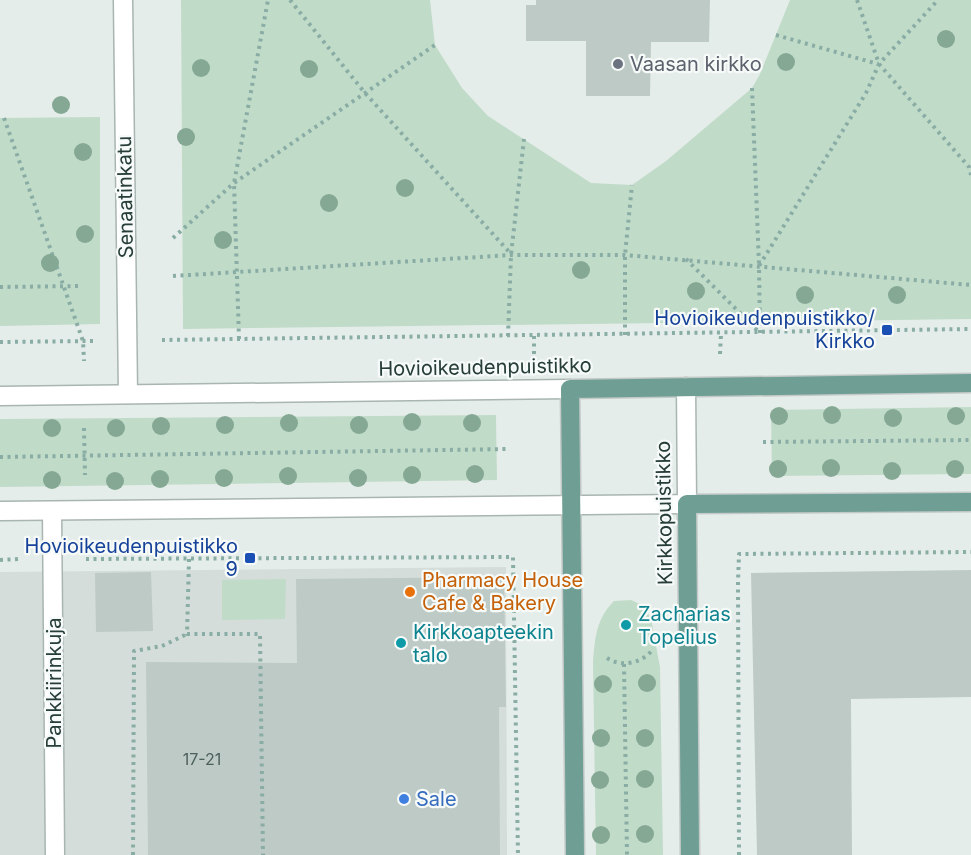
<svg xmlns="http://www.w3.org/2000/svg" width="971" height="855" font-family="Inter,sans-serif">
	<rect width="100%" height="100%" fill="#e5edea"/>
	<!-- built -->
	<path fill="#d4ddd9" d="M506,567l1,288h-507v-283z"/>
	<!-- green -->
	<g fill="#c1dbc9">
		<path d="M181,0h249l5,45 27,43 26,28 103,67 41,2 34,-24 86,-73 8,-14 30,-74h181v319l-788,10z"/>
		<path d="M100,117v207l-100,2v-208z"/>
		<path d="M971,407v67l-199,2 -1,-66z"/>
		<path d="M496,415l1,65 -497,7v-68z"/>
		<path d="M286,579l-1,40 -63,1v-40z"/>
		<path d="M631,600l13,6 7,13 9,48 3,188h-67l-3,-193c2,-24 3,-43 21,-61z"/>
	</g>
	<!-- building -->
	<g fill="#becac6">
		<path d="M536,0h174l-1,42h-58l-1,54h-64v-55h-60v-36h10z"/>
		<path d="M971,570v127l-120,2 1,156h-95l-6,-282z"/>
		<path d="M151,572l2,59 -57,1 -1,-59z"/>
		<path d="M504,577l2,130h-7l1,148h-352l-2,-193 151,1 -1,-84z"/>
	</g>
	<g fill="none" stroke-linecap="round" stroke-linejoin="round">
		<!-- minor casing -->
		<g stroke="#a8b5b1" stroke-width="21">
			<g id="minor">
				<path d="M123,0l5,394"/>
				<path d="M0,396l570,-7"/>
				<path d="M0,511l687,-7 -1,-117"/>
				<path d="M52,511l3,344"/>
			</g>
		</g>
		<!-- major casing -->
		<g stroke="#c2c9c7" stroke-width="21">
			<g id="major">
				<path d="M575,855l-5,-466 401,-6"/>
				<path d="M690,855l-3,-351 284,-2"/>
			</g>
		</g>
		<!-- path -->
		<g stroke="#89ada4" stroke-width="4" stroke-dasharray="3 4.5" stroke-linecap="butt">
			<path d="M290,0l75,93 146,161"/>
			<path d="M857,0l22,64 90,103 2,8"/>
			<path d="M776,35l102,29"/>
			<path d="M752,88l7,177"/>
			<path d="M4,118l79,223 1,20"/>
			<path d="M173,238l61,-55 201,-138"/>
			<path d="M686,259l73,73"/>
			<path d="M173,276l338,-21h114l346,30"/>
			<path d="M0,287l82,-1"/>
			<path d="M760,333l-1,-67 107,-173 13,-29 59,-64"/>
			<path d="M625,335v-80l7,-70"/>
			<path d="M508,336l3,-81 13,-116"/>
			<path d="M534,336v20"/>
			<path d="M239,339l-5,-156 34,-183"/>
			<path d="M162,340l809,-11"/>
			<path d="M0,342l94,-1"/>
			<path d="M720,354l1,-20"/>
			<path d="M84,428l1,47"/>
			<path d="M763,442l208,-2"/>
			<path d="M0,457l508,-8"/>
			<path d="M86,559l427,-2 5,298"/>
			<path d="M189,559l-2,75h73l3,221"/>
			<path d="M0,560l18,-1"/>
			<path d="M607,658c15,10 36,5 46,-9"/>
			<path d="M624,664l3,191"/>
			<path d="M133,855l1,-204 28,-5 25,-12"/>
			<path d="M739,855l-1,-273 1,-28 232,-2"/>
		</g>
		<!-- minor -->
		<use href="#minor" stroke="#fff" stroke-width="18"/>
		<!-- major -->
		<use href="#major" stroke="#6e9e94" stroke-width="18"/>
	</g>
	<!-- trees -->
	<g fill="#84a894">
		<circle cx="946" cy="39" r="9"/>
		<circle cx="786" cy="62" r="9"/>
		<circle cx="201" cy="68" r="9"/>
		<circle cx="309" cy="69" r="9"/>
		<circle cx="61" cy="105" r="9"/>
		<circle cx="186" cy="137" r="9"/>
		<circle cx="83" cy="152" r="9"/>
		<circle cx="405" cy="188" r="9"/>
		<circle cx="329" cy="203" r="9"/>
		<circle cx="85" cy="234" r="9"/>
		<circle cx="223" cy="240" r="9"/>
		<circle cx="50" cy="263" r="9"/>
		<circle cx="581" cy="270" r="9"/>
		<circle cx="696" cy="291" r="9"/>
		<circle cx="805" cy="295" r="9"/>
		<circle cx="897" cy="295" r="9"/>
		<circle cx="832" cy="415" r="9"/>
		<circle cx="779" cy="416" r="9"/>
		<circle cx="956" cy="416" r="9"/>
		<circle cx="893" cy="418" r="9"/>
		<circle cx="412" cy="422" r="9"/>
		<circle cx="289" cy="423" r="9"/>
		<circle cx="472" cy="423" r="9"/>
		<circle cx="225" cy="425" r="9"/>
		<circle cx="359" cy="425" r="9"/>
		<circle cx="161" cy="426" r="9"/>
		<circle cx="52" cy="428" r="9"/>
		<circle cx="116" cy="428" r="9"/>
		<circle cx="831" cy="468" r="9"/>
		<circle cx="778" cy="469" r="9"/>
		<circle cx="955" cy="469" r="9"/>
		<circle cx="892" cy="471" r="9"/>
		<circle cx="475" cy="474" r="9"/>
		<circle cx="412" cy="475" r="9"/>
		<circle cx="288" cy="476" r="9"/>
		<circle cx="224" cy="478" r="9"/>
		<circle cx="358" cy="478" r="9"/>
		<circle cx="160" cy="479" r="9"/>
		<circle cx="52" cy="480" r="9"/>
		<circle cx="115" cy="481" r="9"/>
		<circle cx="647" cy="683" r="9"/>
		<circle cx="603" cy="684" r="9"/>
		<circle cx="601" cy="738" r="9"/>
		<circle cx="645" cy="738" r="9"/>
		<circle cx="645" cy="779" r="9"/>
		<circle cx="600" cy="780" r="9"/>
		<circle cx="645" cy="834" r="9"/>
		<circle cx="601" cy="835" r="9"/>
	</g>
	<!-- markers -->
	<circle fill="#6b7280" stroke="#f6faf8" stroke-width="2" cx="618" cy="64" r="6"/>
	<g fill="#1a4fb4" stroke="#f6faf8" stroke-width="2">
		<rect x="881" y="324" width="12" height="12" rx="3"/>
		<rect x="244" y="552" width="12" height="12" rx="3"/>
	</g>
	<circle fill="#e8710a" stroke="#f6faf8" stroke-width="2" cx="410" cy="592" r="6"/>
	<g fill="#0f9aa8" stroke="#f6faf8" stroke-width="2">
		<circle cx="626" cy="625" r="6"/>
		<circle cx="401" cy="643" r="6"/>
	</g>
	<circle fill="#3f7fe0" stroke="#f6faf8" stroke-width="2" cx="404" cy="799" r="6"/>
	<g text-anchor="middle" stroke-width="4.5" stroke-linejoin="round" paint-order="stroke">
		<!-- number labels -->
		<g font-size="16" fill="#4c605c">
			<text x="202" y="765">17-21</text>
		</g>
		<!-- worship labels -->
		<g font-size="20" fill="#5b616d" stroke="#f6faf8" text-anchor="start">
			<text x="630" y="71">Vaasan kirkko</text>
		</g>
		<!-- street labels -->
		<g font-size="20" fill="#263d38" stroke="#f6faf8">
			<text transform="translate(125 197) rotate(-91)" y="7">Senaatinkatu</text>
			<text transform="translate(485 367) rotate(-1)" y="7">Hovioikeudenpuistikko</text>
			<text transform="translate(664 513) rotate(-91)" y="7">Kirkkopuistikko</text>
			<text transform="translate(54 683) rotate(-90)" y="7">Pankkiirinkuja</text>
		</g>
		<!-- transit labels -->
		<g font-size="20" fill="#164399" stroke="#f6faf8" text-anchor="end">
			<text x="875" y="325">Hovioikeudenpuistikko/<tspan x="875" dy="23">Kirkko</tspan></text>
			<text x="238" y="553">Hovioikeudenpuistikko<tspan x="238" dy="23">9</tspan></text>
		</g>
		<!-- food labels -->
		<g font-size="20" fill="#c56008" stroke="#f6faf8" text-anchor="start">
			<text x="422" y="587">Pharmacy House<tspan x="422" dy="23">Cafe &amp; Bakery</tspan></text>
		</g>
		<!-- culture labels -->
		<g font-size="20" fill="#0d838f" stroke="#f6faf8" text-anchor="start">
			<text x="638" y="621">Zacharias<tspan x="638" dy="23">Topelius</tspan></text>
			<text x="413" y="639">Kirkkoapteekin<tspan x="413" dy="23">talo</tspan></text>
		</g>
		<!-- shop labels -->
		<g font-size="20" fill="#366cbe" stroke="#f6faf8" text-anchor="start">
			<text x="416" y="806">Sale</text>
		</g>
	</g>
</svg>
